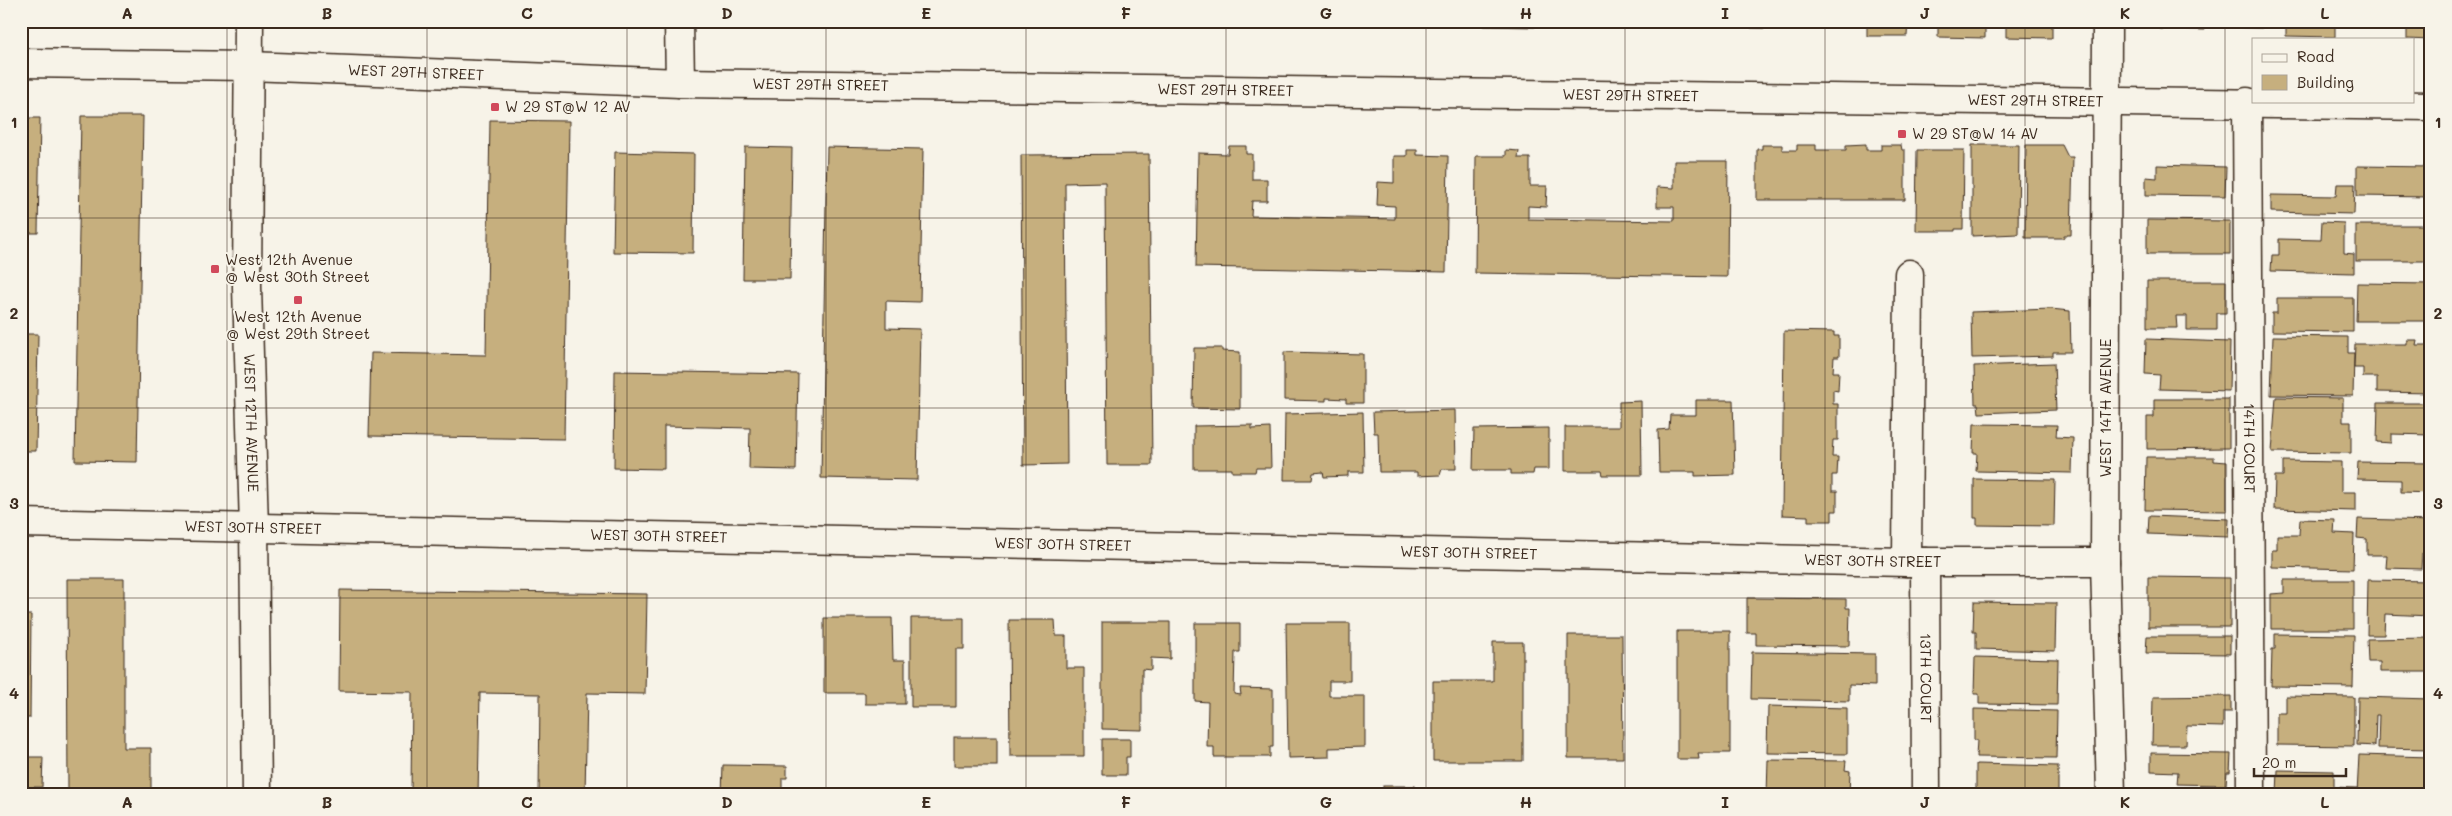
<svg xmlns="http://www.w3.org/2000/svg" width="2452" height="816" font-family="Mali,sans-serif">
	<rect width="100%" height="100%" fill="#f7f3e8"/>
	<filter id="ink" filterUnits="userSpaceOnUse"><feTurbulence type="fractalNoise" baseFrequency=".02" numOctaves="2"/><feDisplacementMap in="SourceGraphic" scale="10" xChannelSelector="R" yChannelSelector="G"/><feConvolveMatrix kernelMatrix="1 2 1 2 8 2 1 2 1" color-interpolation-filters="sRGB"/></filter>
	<g filter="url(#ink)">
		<!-- building -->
		<g fill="#c6af7e" stroke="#3b2a1e">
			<path d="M1484,21h51v6l-51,-1z"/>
			<path d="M1751,21h44v8l-44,-1z"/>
			<path d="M1867,21h41l-1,15h-40z"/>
			<path d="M1938,21h47v17l-47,-1z"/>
			<path d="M2006,21h46v17l-46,-1z"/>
			<path d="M2160,21h45v9l-45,-1z"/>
			<path d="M2217,21h45v7l-45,-1z"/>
			<path d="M2286,21h49v16l-49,-1z"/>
			<path d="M2407,21h24v19l-24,-1z"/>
			<path d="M81,116h62l-6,346 -62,-1z"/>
			<path d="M21,118h19l-2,115h-17z"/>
			<path d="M490,120l79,1 -5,318 -195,-3 2,-83 115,2z"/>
			<path d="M1866,144v6h15v-5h20l1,5h3v50h-148v-51h5v-4h20v5h15v-5h19v5h30v-5z"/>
			<path d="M1972,145h47l-1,89 -46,2z"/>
			<path d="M2026,145h36l6,12h5l-2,78h-7v3h-39z"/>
			<path d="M1229,146h17v8h6v25h15v22h-15l-1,15 144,3v-13l-18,-1 1,-23 16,1v-27h13v-6h10v5l31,1 -2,116 -250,-5 2,-114 30,1z"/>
			<path d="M745,147l47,1 -2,131h-47z"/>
			<path d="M827,147l96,2 -3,153 -34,-1v27l34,1 -3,151 -96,-2z"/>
			<path d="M1506,150l13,1 -1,7h12v28h17l-1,21 -18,-1v13l146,2v-14h-17v-20l17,1v-27h54l-1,116 -252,-4 1,-117h30z"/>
			<path d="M1917,150h47l-1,79h-8v2h-39z"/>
			<path d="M615,152l79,2 -1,99 -80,-1z"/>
			<path d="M1149,154l3,311h-45l-2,-283 -40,1 2,281 -44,1 -2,-310z"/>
			<path d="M2157,165l69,2 -1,29 -79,-1v-18l11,1z"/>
			<path d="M2357,166l74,1v30l-74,-1z"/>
			<path d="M2337,184h18l-1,30 -83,-2v-17l65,1z"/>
			<path d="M2147,220l83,1v33h-83z"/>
			<path d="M2322,222l22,1v30l10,1v19l-83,-2 1,-16h7v-16l42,1z"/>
			<rect x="2356" y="225" width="75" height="36"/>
			<path d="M2147,281h79v32h-9v17h-30v-14h-11l1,12h-30z"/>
			<path d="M2357,283l74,1v37h-75z"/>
			<path d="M2277,298h76v34l-81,-1v-18h5z"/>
			<path d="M2051,309l19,2 1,41h-18v4l-81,2 -1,-46z"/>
			<path d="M1784,331l50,1v4h5v21h-5l-1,15h6l-1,19 -5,-1v14h5v36h-5l-1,17h6l-1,18h-5v16h5v20h-5v10h-24v-5l-26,-1z"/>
			<path d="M21,334h17l-2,117h-15z"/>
			<path d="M2273,336l75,1v16h6l-1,43 -82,-1z"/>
			<path d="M2146,339l84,3 -1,49 -70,-2 1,-14 -15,-1z"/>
			<path d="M2407,340h10l-1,5h15v48l-54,-1v-15h-14v-9h-9l1,-24h52z"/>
			<path d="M1194,348h28v3l18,1v57l-47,-1z"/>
			<path d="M1284,352l79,2v49h-17v-4l-20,-1v3l-42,-1z"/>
			<path d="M2054,363l2,47 -77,3 -1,-9h-3l-1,-38z"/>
			<path d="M615,371l183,3 -2,96 -47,-1 1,-41 -86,-2v43l-50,-1z"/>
			<path d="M2276,397l67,1v24h8v31l-79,-1z"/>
			<path d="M2154,399h75v49l-82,1v-32h7z"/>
			<path d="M1696,400h37l2,75 -40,1v-4h-36l-1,-42 11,-1 1,-14h26z"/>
			<path d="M1641,401l1,74h-39l-1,-4h-37v-44h54v-25z"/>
			<path d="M2378,403h53v32l-40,-1v9l-14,-1z"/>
			<path d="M1455,410l1,59h-14l-2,6 -23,1v-4h-38l-1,-39h-4l-1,-21z"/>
			<path d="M1363,412l1,60h-16v4l-24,1 -1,-5 -10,1 -1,7h-28l1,-66z"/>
			<path d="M1974,424l83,1 -1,12 17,1 -1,35 -96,-2 1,-18h-4z"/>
			<path d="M1252,425v4l18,-1 1,40h-15l-1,4h-23v-3h-38v-43z"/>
			<path d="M1549,428v41h-15l-1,5h-22v-4h-38l1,-41z"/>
			<path d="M2146,457h68v4l13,1v49l-82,-1z"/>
			<path d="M2283,461l58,1v30h15v19l-82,-2 1,-33h8z"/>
			<path d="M2358,462l73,1v30l-30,-1v-12l-44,-1z"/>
			<path d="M1974,479l81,1 -1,46 -77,-1v-7h-3z"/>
			<path d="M2149,516l80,3 -1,18 -80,-3z"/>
			<path d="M2300,519l35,1 -1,13 20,1 -1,35 -81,-2v-17h5v-15h22z"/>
			<path d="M2358,519l73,2v32h-9l-1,16 -35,-1 1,-13h-20v-16l-10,-1z"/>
			<path d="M2148,577l82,1v49h-82z"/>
			<path d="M67,579h57v169h27v44l-83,1z"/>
			<path d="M2284,580h69v49h-82v-35l13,-1z"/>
			<path d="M2368,580l63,1v35l-46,-2 -1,21h-17z"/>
			<path d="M340,590l307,4 -2,100 -58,-1 -2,102h-46l1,-101 -60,-1 -2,102h-67l1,-103 -73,-1z"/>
			<path d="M1747,598l99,1v9h4l-1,38 -93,-1v-12h-9z"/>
			<path d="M1974,602l82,1 -1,48 -79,-2v-17h-3z"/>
			<path d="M21,615h10l-1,103h-9z"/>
			<path d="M824,618h68l1,42h12v44h-40v-11h-41z"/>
			<path d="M911,618h53v31h-8v58h-45z"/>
			<path d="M1009,620h46l1,16h10v32h18v88h-74z"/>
			<path d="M1102,622h68v37l-19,-1v12l-9,-1v61l-40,-1z"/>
			<path d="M1195,623h45v29h-5l-1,42 7,1 -1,-7 33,1v58h-3v10h-56v-10h-7l1,-45 -13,-1z"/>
			<path d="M1286,623h64v58h-21v15h36v51l-36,1v9l-41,1z"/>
			<path d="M1677,631h53v122h-32l1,6h-22z"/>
			<path d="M2275,634l79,1 -1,52 -82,-1 1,-37h3z"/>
			<path d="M1568,635h54l1,123h-55z"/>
			<path d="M2147,636h83v18l-84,-1z"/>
			<path d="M2431,638v34h-51v-10h-12l-1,-23z"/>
			<path d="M1493,642h30v119h-90v-80h60z"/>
			<path d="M1752,652l123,2v32l-26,-1v16l-98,-2z"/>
			<path d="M1975,657l83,2 -1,46 -78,-1v-10h-5z"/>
			<path d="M2231,696v16h-8v15l-36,-1 -1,19h-34l1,-48z"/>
			<path d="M2286,696l68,1v49l-77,-1v-32h9z"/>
			<path d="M2358,697l73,2v50l-53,-1 1,-33h-3l-1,31 -18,-1z"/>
			<path d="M1768,706l79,2v46l-80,-1z"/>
			<path d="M1974,709l83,2 -1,47 -80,-1 1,-17h-3z"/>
			<rect x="954" y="737" width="43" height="29"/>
			<path d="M1102,739h28v18h-4v18h-24z"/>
			<path d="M2151,753l80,1 -1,18h-3l-1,13 -49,-1 1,-12 -27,-1z"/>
			<path d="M2359,755l72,2v38l-74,-1z"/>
			<path d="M21,757h22l-1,30h-17v-7h-4z"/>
			<path d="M1768,760l78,1 -1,9 5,1 -1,24h-82z"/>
			<path d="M1976,764l82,2v29h-82z"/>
			<path d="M723,765l64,1v12h-5v17h-60z"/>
			<path d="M2278,770l56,1v16l23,1v7h-80z"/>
			<rect x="1383" y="786" width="32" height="9"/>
		</g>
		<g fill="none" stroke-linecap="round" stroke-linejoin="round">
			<!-- street casing -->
			<g stroke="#3b2a1e" stroke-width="31">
				<g id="street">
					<path d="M679,21l1,62"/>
					<path d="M2107,21l-2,541 6,233"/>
					<path id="s1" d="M2247,102l4,693"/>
					<path id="s2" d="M21,523l1886,39h198"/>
					<path d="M1907,562l2,-288"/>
					<path id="s3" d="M1925,562l1,233"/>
				</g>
			</g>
			<!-- secondary casing -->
			<g stroke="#3b2a1e" stroke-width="31">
				<g id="secondary">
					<path id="s4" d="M249,21l-2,266 7,241 3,267"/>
					<path id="s5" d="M21,63l228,3 431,17 1751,23"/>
				</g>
			</g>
			<!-- street -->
			<use href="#street" stroke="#f7f3e8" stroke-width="28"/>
			<!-- secondary -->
			<use href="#secondary" stroke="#f7f3e8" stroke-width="28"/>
		</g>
	</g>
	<!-- grid -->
	<path fill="none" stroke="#3b2a1e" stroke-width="1" stroke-opacity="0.55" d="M227,21v774M427,21v774M627,21v774M826,21v774M1026,21v774M1226,21v774M1426,21v774M1625,21v774M1825,21v774M2025,21v774M2225,21v774M21,218h2410M21,408h2410M21,598h2410"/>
	<!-- markers -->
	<g fill="#d1495b" stroke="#f7f3e8" stroke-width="2">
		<rect x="490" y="102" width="10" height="10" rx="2.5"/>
		<rect x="1897" y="129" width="10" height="10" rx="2.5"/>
		<rect x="210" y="264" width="10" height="10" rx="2.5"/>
		<rect x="293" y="295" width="10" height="10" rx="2.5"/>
	</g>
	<g text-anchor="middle" stroke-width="4" stroke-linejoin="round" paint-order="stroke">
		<!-- street labels -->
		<g font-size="15" fill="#3b2a1e" stroke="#f7f3e8">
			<text dy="5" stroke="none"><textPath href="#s5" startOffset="395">WEST 29TH STREET</textPath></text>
			<text dy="5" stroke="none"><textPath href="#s5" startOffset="800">WEST 29TH STREET</textPath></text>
			<text dy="5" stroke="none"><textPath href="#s5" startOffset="1205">WEST 29TH STREET</textPath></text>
			<text dy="5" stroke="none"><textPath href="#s5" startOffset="1610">WEST 29TH STREET</textPath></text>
			<text dy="5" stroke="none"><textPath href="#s5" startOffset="2015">WEST 29TH STREET</textPath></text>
			<text transform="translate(2106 408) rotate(-90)" y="5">WEST 14TH AVENUE</text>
			<text dy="5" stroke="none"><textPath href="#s4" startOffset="402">WEST 12TH AVENUE</textPath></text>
			<text dy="5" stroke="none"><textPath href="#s1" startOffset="346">14TH COURT</textPath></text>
			<text dy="5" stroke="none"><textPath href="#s2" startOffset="232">WEST 30TH STREET</textPath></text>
			<text dy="5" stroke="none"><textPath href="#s2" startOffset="638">WEST 30TH STREET</textPath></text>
			<text dy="5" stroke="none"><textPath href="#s2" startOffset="1042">WEST 30TH STREET</textPath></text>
			<text dy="5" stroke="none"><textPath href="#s2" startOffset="1448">WEST 30TH STREET</textPath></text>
			<text dy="5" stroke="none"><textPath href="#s2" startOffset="1852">WEST 30TH STREET</textPath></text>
			<text dy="5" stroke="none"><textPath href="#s3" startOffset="116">13TH COURT</textPath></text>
		</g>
		<!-- poi labels -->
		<g font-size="15" fill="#3b2a1e" stroke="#f7f3e8" text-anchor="start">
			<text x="505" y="112">W 29 ST@W 12 AV</text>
			<text x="1912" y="139">W 29 ST@W 14 AV</text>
			<text x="225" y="265">West 12th Avenue<tspan x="225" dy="17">@ West 30th Street</tspan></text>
			<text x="298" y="322" text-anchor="middle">West 12th Avenue<tspan x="298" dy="17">@ West 29th Street</tspan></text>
		</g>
	</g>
	<!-- margin -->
	<rect width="2452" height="816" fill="none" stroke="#f7f3e8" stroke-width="55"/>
	<!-- legend -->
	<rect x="2252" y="38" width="162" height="65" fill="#f7f3e8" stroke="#aca397"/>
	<rect x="2262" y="54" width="25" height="8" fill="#f7f3e8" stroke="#aca397"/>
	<text x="2297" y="62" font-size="15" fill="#3b2a1e">Road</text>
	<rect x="2262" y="75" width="25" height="15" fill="#c6af7e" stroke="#aca397"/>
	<text x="2297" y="88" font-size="15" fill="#3b2a1e">Building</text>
	<!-- scale -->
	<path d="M2254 768v8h92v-8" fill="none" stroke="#3b2a1e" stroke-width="2.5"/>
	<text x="2262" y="768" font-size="15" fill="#3b2a1e" stroke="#f7f3e8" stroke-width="4" paint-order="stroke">20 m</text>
	<rect x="28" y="28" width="2396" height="760" fill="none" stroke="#3b2a1e" stroke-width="2"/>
	<g font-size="16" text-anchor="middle" font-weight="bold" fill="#3b2a1e">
		<text x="127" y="19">A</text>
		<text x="327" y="19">B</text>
		<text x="527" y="19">C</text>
		<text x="727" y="19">D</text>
		<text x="926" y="19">E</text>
		<text x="1126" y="19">F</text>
		<text x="1326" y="19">G</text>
		<text x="1526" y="19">H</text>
		<text x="1725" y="19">I</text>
		<text x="1925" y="19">J</text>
		<text x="2125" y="19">K</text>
		<text x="2325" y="19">L</text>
		<text x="14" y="128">1</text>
		<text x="2438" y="128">1</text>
		<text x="14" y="319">2</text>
		<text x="2438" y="319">2</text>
		<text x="14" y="509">3</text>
		<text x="2438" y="509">3</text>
		<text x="14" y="699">4</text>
		<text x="2438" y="699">4</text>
		<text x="127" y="808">A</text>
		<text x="327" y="808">B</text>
		<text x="527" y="808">C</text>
		<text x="727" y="808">D</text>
		<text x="926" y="808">E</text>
		<text x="1126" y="808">F</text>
		<text x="1326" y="808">G</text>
		<text x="1526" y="808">H</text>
		<text x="1725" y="808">I</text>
		<text x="1925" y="808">J</text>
		<text x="2125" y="808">K</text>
		<text x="2325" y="808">L</text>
	</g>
</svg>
